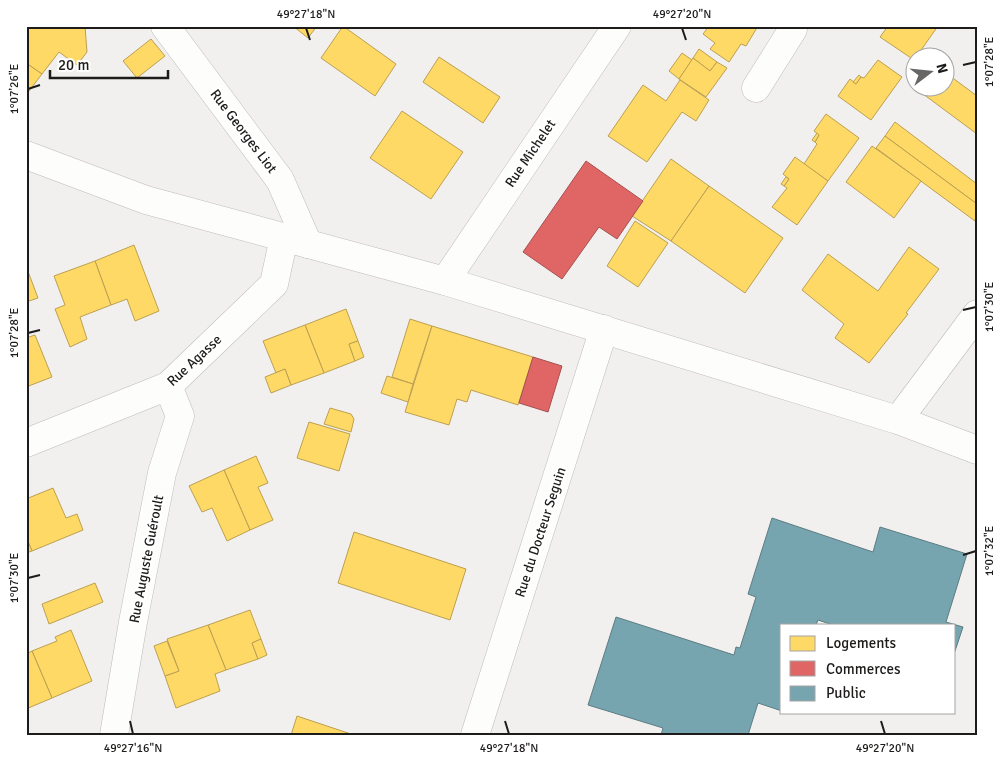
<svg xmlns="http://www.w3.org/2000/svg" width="1003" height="761" font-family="Signika,sans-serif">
	<rect width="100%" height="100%" fill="#f2f0ee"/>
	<!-- homes -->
	<g fill="#ffd966" stroke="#bca050">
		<path d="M26,26h59l2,26 -10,13 -18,-13 -17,22 -16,-11z"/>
		<path d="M293,26h24l-9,12z"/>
		<path d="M343,26l53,38 -21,32 -54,-38z"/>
		<path d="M709,26h49l-12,20 -5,-2 -12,18 -19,-13 5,-6 -12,-9z"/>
		<path d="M888,26h50l-24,34 -34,-23z"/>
		<path d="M151,39l14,17 -28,22 -14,-17z"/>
		<path d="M699,49l18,13 -7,9 -17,-13z"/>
		<path d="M682,53l10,7 -13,19 -10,-8z"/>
		<path d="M439,57l61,40 -17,26 -60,-41z"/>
		<path d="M693,58l17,13 7,-9 10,6 -21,29 -27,-18z"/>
		<path d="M878,60l24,17 -31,43 -33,-24 12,-17 6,5 5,-7 3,1z"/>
		<path d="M26,63l16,11 -16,21z"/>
		<path d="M946,73l31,23v38l-58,-43 2,-3h25z"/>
		<path d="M859,75l2,2 -5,7 -3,-2z"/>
		<path d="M680,80l29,20 -13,21 -14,-9 -35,50 -39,-26 35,-51 23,16z"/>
		<path d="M402,111l61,41 -32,47 -61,-41z"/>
		<path d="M826,114l33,24 -31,43 -24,-17 13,-20 -2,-2 4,-7 -5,-4z"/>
		<path d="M895,122l82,62v20l-92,-68z"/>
		<path d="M817,133l2,2 -4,7 -3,-2z"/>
		<path d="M885,136l92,68 -2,17 -99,-73z"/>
		<path d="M872,146l49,35 -27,37 -48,-36z"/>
		<path d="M795,157l33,24 -31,44 -25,-18 15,-19 -3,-2 5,-7 -6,-5z"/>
		<path d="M671,159l38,27 -38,55 -39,-25z"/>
		<path d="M786,177l3,2 -5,7 -3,-2z"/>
		<path d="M709,186l74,52 -38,55 -74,-52z"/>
		<path d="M635,221l33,22 -30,44 -31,-21z"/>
		<path d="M134,245l25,66 -24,10 -8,-22 -16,6 -16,-44z"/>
		<path d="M909,247l30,22 -33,44 2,1 -39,49 -34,-25 9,-14 -42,-34 26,-36 50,37z"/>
		<path d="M95,261l16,44 -31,12 7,22 -17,8 -15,-38 10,-4 -11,-29z"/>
		<path d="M26,266l12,32 -12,4z"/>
		<path d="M346,309l12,32 -9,3 6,17 -31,12 -19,-48z"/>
		<path d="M410,319l22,7 -19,58 -21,-7z"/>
		<path d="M305,325l19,48 -33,12 -6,-16 -9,4 -13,-32z"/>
		<path d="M432,326l101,31 -15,48 -47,-15 -4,12 -10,-3 -8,26 -44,-13z"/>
		<path d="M35,335l17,42 -26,10v-49z"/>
		<path d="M358,341l6,16 -9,4 -6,-17z"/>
		<path d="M285,369l6,16 -20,8 -6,-16z"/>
		<path d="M387,376l26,8 -5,18 -27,-9z"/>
		<path d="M330,408l21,6 3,5 -3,13 -27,-8z"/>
		<path d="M309,422l41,12 -11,37 -42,-13z"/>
		<path d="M256,456l12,27 -10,4 15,33 -23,10 -26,-60z"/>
		<path d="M224,470l26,60 -23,11 -15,-33 -10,4 -13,-26z"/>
		<path d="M53,488l13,30 11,-4 6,16 -51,21 -6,-14v-38z"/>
		<path d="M354,532l112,37 -16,51 -112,-37z"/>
		<path d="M26,537l6,14 -6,2z"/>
		<path d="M95,583l8,19 -54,22 -7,-20z"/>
		<path d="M250,610l11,29 -9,4 6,16 -32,11 -18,-45z"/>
		<path d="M208,625l18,45 -11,4 5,17 -44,17 -11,-32 14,-5 -12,-32z"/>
		<path d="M71,630l21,51 -40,17 -20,-47 25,-10 -2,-4z"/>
		<path d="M261,639l6,16 -9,4 -6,-16z"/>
		<path d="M167,641l12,30 -14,5 -11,-30z"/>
		<path d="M32,651l20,47 -26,11v-55z"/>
		<path d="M297,716l57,19h-63z"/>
	</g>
	<!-- shops -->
	<g fill="#e06666" stroke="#a65050">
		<path d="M586,161l57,40 -26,38 -18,-12 -37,52 -39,-27z"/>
		<path d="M533,357l29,9 -14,46 -29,-9z"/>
	</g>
	<!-- public -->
	<path fill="#76a5af" stroke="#5c7c83" d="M772,518l101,34 7,-25 87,27 -21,68 17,5 -9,27v-29h-121l-15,-5 -2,5h-34v86l-24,-8 -10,32h-87l2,-7 -75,-23 28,-88 118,38 2,-8 4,1 16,-51 -8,-3z"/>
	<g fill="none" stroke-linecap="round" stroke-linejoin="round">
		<!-- minor casing -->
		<g stroke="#bebcbb" stroke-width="29">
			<g id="minor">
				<path d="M165,26l115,154 28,64"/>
				<path d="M756,88l37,-59"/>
				<path d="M26,155l120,45 299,81 453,139 79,30"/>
				<path d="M445,281l172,-255"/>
				<path d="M898,420l79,-106"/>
				<path d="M26,443l142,-57 106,-102 10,-47"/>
				<path d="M114,735l19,-113 29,-149 18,-57 -12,-30"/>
				<path d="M475,735l129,-406"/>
			</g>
		</g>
		<!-- minor -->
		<use href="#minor" stroke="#fdfdfc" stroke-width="28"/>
	</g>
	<!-- ticks -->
	<path fill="none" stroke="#1e1c1b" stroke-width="2" d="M306,28l4,12M682,28l4,12M963,65l13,-3M28,89l12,-4M963,310l13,-3M28,333l12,-3M963,555l13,-4M28,578l12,-3M130,721l3,13M505,721l4,13M881,721l4,13"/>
	<g text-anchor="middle" stroke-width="5" stroke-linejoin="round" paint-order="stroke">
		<!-- street labels -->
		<g font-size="14" fill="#1e1c1b" stroke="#fff">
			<text transform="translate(244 131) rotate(53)" y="5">Rue Georges Liot</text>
			<text transform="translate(530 153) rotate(-56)" y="5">Rue Michelet</text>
			<text transform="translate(194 360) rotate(-43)" y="5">Rue Agasse</text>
			<text transform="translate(540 532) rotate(-72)" y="5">Rue du Docteur Seguin</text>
			<text transform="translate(146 559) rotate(-79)" y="5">Rue Auguste Guéroult</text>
		</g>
	</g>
	<!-- border -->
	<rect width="1003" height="761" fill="none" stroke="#ffffff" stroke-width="55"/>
	<!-- legend -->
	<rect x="780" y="624" width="175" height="90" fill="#ffffff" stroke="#a5a4a4"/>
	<rect x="790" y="636" width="25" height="15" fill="#ffd966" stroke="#a5a4a4"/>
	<text x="826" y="648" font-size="15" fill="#1e1c1b">Logements</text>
	<rect x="790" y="661" width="25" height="15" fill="#e06666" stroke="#a5a4a4"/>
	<text x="826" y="674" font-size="15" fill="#1e1c1b">Commerces</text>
	<rect x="790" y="686" width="25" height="15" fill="#76a5af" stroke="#a5a4a4"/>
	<text x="826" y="698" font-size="15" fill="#1e1c1b">Public</text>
	<!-- north arrow -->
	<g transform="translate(930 72) rotate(74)"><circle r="24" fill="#ffffff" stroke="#a5a4a4"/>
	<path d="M0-4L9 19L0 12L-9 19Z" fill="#686665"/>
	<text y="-8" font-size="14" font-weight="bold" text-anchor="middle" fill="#1e1c1b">N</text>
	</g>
	<!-- scale -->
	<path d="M50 70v8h118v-8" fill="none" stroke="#1e1c1b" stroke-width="2.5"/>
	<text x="58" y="70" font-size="15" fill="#1e1c1b" stroke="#ffffff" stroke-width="4" paint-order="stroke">20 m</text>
	<rect x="28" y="28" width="948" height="706" fill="none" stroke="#1e1c1b" stroke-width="2"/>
	<g font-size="12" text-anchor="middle" fill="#1e1c1b">
		<text x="306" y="18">49°27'18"N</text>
		<text x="682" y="18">49°27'20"N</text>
		<text transform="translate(989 62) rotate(-90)" y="4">1°07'28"E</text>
		<text transform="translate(14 89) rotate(-90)" y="4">1°07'26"E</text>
		<text transform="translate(989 307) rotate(-90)" y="4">1°07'30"E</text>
		<text transform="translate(14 333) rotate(-90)" y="4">1°07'28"E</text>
		<text transform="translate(989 551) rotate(-90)" y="4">1°07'32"E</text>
		<text transform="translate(14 578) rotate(-90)" y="4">1°07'30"E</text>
		<text x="133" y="752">49°27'16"N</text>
		<text x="509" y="752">49°27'18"N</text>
		<text x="885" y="752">49°27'20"N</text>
	</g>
</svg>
